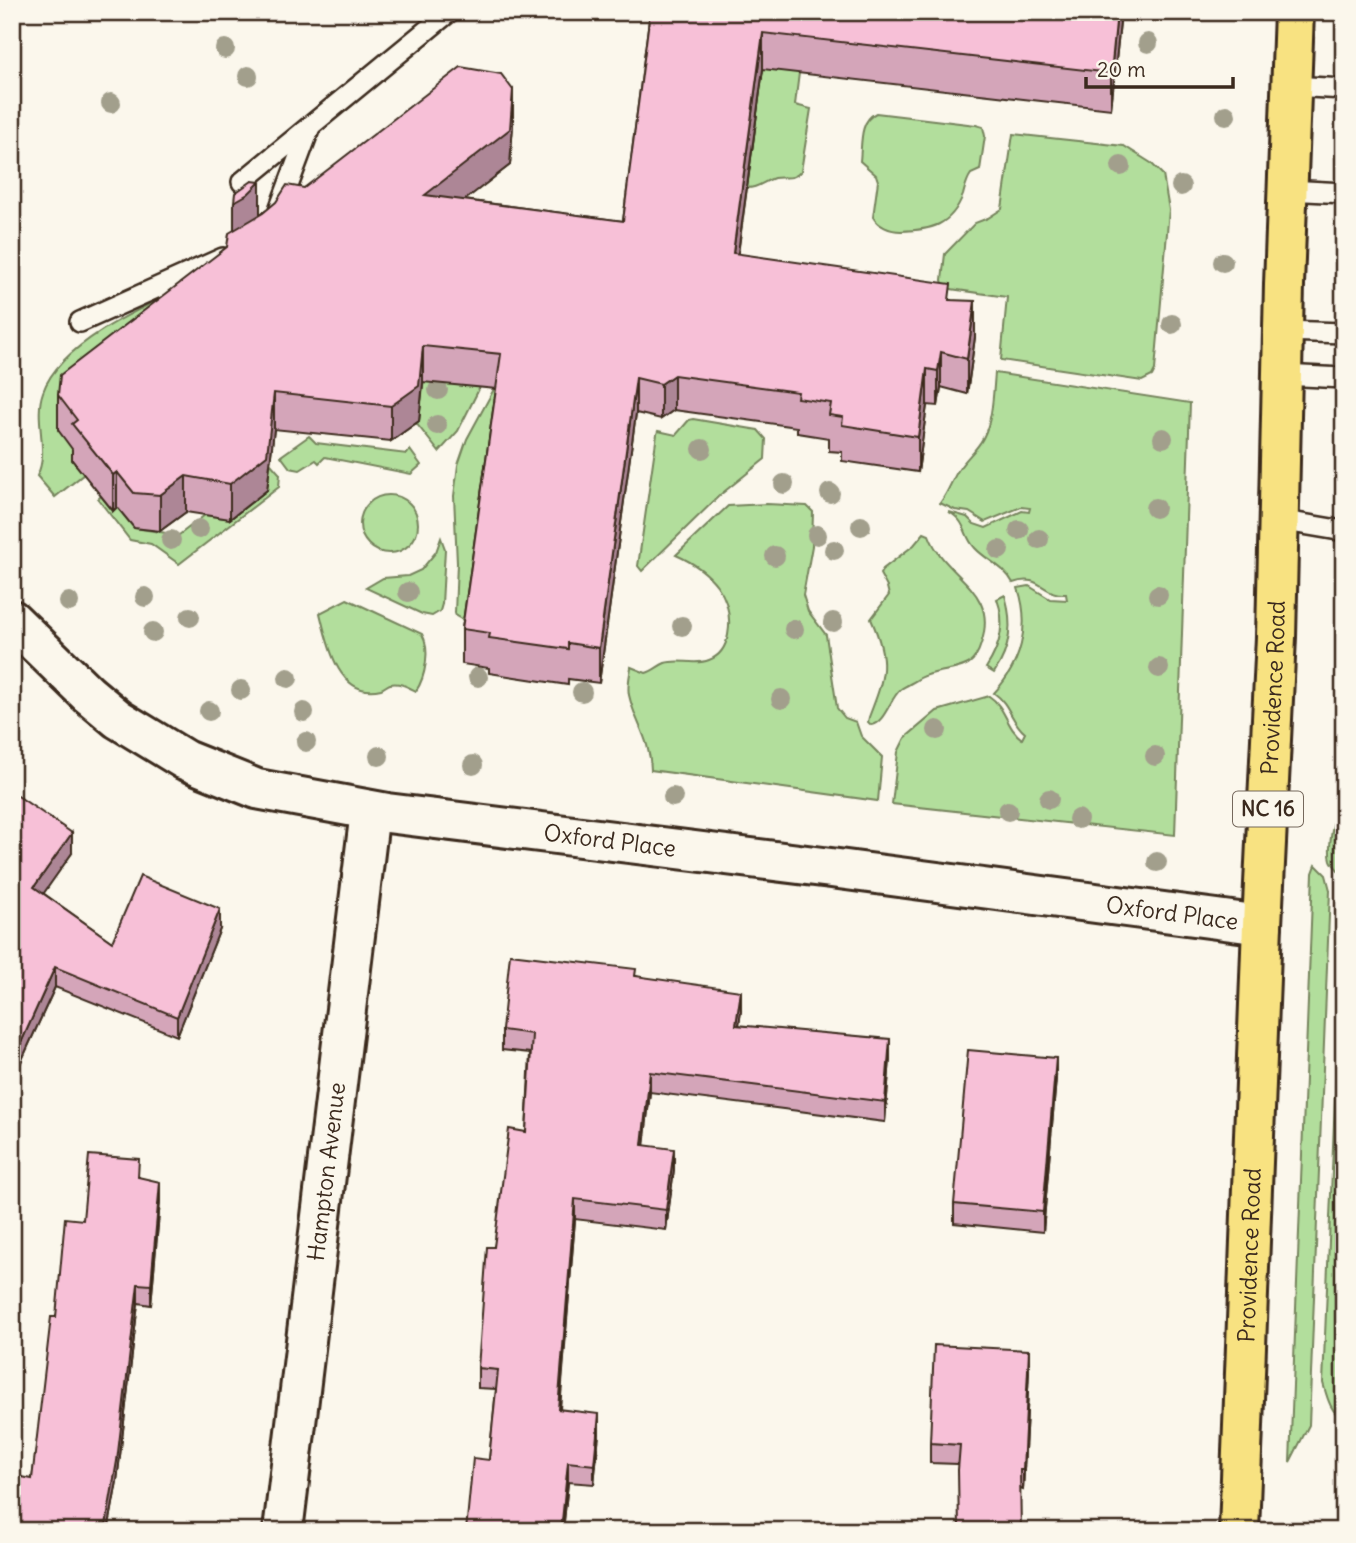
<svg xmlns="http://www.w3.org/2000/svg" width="1356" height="1543" font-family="Delius,sans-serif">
	<rect width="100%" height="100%" fill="#fbf7ec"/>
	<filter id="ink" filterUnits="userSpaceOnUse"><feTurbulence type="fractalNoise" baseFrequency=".0143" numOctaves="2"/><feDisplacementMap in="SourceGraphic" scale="14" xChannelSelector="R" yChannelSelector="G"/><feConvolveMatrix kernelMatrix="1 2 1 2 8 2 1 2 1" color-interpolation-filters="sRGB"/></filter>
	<g filter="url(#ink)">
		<!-- green -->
		<g fill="#b2de9c" stroke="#76845d" stroke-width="2">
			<path d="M769,23l30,50 -4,32 16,4 -10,62c-8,10 -16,5 -27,7 -10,3 -15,10 -27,10z"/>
			<path d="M876,113l100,12 7,2 2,9 -5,34 -9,4c-5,7 -6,14 -8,21 -12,31 -32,35 -62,36 -11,0 -23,-5 -28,-14l5,-36 -2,-6 -16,-14c2,-17 -1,-40 16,-48z"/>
			<path d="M1013,134l111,12 27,17 12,12 6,35 -14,160 -3,6 -10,5 -141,-21 6,-63 -63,-9 -2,-8 3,-26 30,-31 13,-5 14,-9z"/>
			<path d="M201,280l-129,180 12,14 -29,23 -18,-21c13,-25 -4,-57 6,-84 18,-52 111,-90 158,-112z"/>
			<path d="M427,351l34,34 19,2 -22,44 -19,21 -23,-29 3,-2z"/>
			<path d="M995,373l195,30 -15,432 -283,-31 6,-52 7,-14 32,-27 52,-15c17,11 17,32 33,43l3,-6c-14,-11 -15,-29 -31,-40 27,-29 37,-66 24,-105l11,-2 21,13 17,1 -1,-6c-23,2 -26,-21 -53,-11 -9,-17 -26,-22 -38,-35 -13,-14 -7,-25 -26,-36l18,5 7,7 12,4 36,-17 7,1 1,-4 -9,-1 -36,15 -16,-10 -14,-2 -15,-7c9,-12 12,-24 19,-34 7,-11 18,-19 24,-31 10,-19 10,-44 12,-65z"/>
			<path d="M494,389l7,1 -33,233 -12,-7 -1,-3 2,-50 -3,-67 4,-31 9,-26z"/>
			<path d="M693,419l65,11 8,9 -1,20 -45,36 -78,76 -4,-5 19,-132 1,-3 18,4 13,-15z"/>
			<path d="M309,436l7,7 91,11 3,-4 11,15 -10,9 -86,-17 -6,6 -3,-3 -16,10 -10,-2 -9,-12z"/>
			<path d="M270,463l10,11 -1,13 -100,77 -28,-20 -21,-4 -32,-41 3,-3 11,14 5,-3 18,21 44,7 26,-20 25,4 37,-29z"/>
			<circle cx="389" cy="524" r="29"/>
			<path d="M767,504l40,2 6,6 -1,34 -9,49 5,16 18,24 11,73 8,10 11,4 5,14 21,21 -4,44 -227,-31c-1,-32 -16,-47 -22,-75 -2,-9 1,-20 2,-28l15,6c7,-2 12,-7 19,-10 14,-5 30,3 44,-3 11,-4 17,-14 19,-25 7,-39 -18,-65 -52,-80l52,-49z"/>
			<path d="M924,533l5,2c16,44 71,53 52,109 -2,7 -7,18 -15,21 -14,7 -32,5 -46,13 -6,4 -13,7 -19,11 -11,9 -16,34 -30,36l-3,-3 1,-5c16,-41 21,-56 2,-98l18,-24 -2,-8 -7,-13 3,-5 31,-24z"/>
			<path d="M441,538l4,11 -3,55 -2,7 -8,5 -10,-2 -56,-26 17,-10 25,-2 13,-6 15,-18z"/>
			<path d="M1005,595c8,29 6,53 -11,78l-8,-5c14,-21 20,-45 11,-69z"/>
			<path d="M347,599l75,35c9,15 3,44 -6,57 -8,-4 -16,-9 -26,-7 -3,1 -6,4 -9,5 -43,11 -54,-47 -61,-76z"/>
			<path d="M1340,810h4v68c-3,-6 -11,-12 -13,-18 -3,-10 1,-43 9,-50z"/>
			<path d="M1316,865l10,10 4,15 -21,535 -19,37 23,-589z"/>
			<path d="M1344,887v533c-14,-8 -17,-23 -21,-37z"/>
		</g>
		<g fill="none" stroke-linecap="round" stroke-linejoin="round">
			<!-- service casing -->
			<g stroke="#3b2a1e" stroke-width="24">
				<g id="service">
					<path d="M1292,86l52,3"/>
					<path d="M242,182l207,-170"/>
					<path d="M1288,190l56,3"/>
					<path d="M279,210l31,-83"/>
					<path d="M80,322l143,-64"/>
					<path d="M1283,331l61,2"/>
					<path d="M1282,375l62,3"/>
					<path d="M1279,520l65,11"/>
				</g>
			</g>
			<!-- minor casing -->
			<g stroke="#3b2a1e" stroke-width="44">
				<g id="minor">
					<path id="s1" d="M12,620l76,74 30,25 67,41 72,29 130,24 444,55 431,57"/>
					<path id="s2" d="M283,1531l87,-720"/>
				</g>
			</g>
			<!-- primary casing -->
			<g stroke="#3b2a1e" stroke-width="44">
				<g id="primary">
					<path id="s3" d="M1239,1531l23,-606 14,-288 8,-352 10,-273"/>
				</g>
			</g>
			<!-- service -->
			<use href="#service" stroke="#fbf7ec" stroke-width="19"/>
			<!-- minor -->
			<use href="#minor" stroke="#fbf7ec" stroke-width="38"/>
			<!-- primary -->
			<use href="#primary" stroke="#f8e281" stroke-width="38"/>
		</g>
		<!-- trees -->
		<g fill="#a29f8c">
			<circle cx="1148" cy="43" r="10"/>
			<circle cx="225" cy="49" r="10"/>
			<circle cx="248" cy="76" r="10"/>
			<circle cx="111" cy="103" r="10"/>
			<circle cx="1226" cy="115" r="10"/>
			<circle cx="1121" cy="166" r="10"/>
			<circle cx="1181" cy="186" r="10"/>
			<circle cx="1223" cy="262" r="10"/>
			<circle cx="1172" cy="324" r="10"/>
			<circle cx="438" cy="390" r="10"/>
			<circle cx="437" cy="425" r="10"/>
			<circle cx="1163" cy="438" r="10"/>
			<circle cx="702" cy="449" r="10"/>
			<circle cx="784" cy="484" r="10"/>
			<circle cx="830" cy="493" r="10"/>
			<circle cx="1155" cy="508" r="10"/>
			<circle cx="861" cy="526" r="10"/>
			<circle cx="199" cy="529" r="10"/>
			<circle cx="1019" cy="530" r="10"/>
			<circle cx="817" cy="535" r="10"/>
			<circle cx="1039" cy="539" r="10"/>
			<circle cx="171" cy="540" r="10"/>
			<circle cx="834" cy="550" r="10"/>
			<circle cx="999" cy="550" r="10"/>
			<circle cx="775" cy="556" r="10"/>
			<circle cx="408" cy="592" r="10"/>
			<circle cx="1158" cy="595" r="10"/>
			<circle cx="145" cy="597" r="10"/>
			<circle cx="69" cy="602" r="10"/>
			<circle cx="190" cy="617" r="10"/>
			<circle cx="833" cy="622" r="10"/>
			<circle cx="682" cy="626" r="10"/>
			<circle cx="794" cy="629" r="10"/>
			<circle cx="153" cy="632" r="10"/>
			<circle cx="1159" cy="668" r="10"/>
			<circle cx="478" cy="677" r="10"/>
			<circle cx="288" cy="678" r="10"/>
			<circle cx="241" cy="690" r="10"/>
			<circle cx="582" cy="692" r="10"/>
			<circle cx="781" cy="699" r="10"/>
			<circle cx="209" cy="711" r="10"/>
			<circle cx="304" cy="712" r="10"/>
			<circle cx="937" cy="730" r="10"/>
			<circle cx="306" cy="742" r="10"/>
			<circle cx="379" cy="756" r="10"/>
			<circle cx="1155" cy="756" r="10"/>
			<circle cx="473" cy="765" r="10"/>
			<circle cx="673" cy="797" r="10"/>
			<circle cx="1049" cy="799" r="10"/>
			<circle cx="1008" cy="811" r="10"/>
			<circle cx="1078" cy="819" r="10"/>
			<circle cx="1157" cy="862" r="10"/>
		</g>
		<!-- wall -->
		<g fill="#d4a5b9" stroke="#3b2a1e" stroke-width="2">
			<path d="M650,12h471l-10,97 -348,-40 -25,185 213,46 24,37 -8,57 -26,-7 -3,19 -11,-1 -9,67 -76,-11v-9l-13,-1v-13l-32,-5v-6l-123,-17 -13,9 -25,-6 -37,270 -31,-4v6l-79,-12v-5l-27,-4v-35l34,-240 -73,-7 -4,39 -28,20 -117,-12 -7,61 -37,29 -44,-7 -26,19 -26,-3 -17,-21 -4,4 -41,-51v-11l-14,-19v-35l169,-148 33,-33 44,-26 209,-63 -3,40 -46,35 159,21z"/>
			<path d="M12,792l60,61 -29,40 69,49 108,-13 -43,107 -122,-49 -35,77 -8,-3v-109l2,-3 -2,-1z"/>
			<path d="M636,976l105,35 -2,14 151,33 -5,64 -235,-30 -6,53 30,24 -8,61 -91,-11 -15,190 39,24 -5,51 -26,-2 -5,49h-97l23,-71 7,-71 -18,-1v-20l16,-121 32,-115 4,-79 -28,-3v-20z"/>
			<path d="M1056,1078l-13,154 -89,-9v-19z"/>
			<path d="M139,1177l21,24 -9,104 -13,-2 -21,178 -9,50h-96l20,-52 24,-162 27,-97z"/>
			<path d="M1029,1370l-6,120 -65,-26 -28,-1v-20z"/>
		</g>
		<!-- shaded-wall -->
		<g fill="#ad8696" stroke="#3b2a1e" stroke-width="2">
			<path d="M1117,12h4l-10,97v-36z"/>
			<path d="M763,33v36l-30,220v-36z"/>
			<path d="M513,90v35l-3,40 -85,66v-36z"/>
			<path d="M260,182v35l-26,20v-35z"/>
			<path d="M975,301v36l-8,57v-35z"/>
			<path d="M423,346v36l-4,39 -28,20v-35z"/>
			<path d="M941,352v35l-3,19v-35z"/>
			<path d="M927,369v36l-9,67v-35z"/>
			<path d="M674,375v35l-13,9v-35z"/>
			<path d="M636,378v35l-37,270v-35z"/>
			<path d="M274,393v36l-7,61 -37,29v-35z"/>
			<path d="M117,472v35l-4,4v-36z"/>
			<path d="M186,476v36l-26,19v-36z"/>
			<path d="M72,833v20l-38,54v-20z"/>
			<path d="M220,909v20l-43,107v-19z"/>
			<path d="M55,967v20l-35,77v-19z"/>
			<path d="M741,991v20l-5,34v-20z"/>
			<path d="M890,1039v19l-5,64v-20z"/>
			<path d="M1056,1058v20l-13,154v-20z"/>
			<path d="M650,1072v20l-8,73v-20z"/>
			<path d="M674,1149v20l-8,61v-20z"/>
			<path d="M160,1182v19l-9,104v-20z"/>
			<path d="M575,1199v20l-17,210v-20z"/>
			<path d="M138,1284v19l-21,178 -9,50h-3z"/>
			<path d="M1029,1350v20l-6,120v-20z"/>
			<path d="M599,1414v19l-5,51v-19z"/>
			<path d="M568,1462v20l-5,49h-2z"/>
		</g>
		<!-- building -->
		<g fill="#f7c0d7" stroke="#3b2a1e" stroke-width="2">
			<path d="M650,12h467l-6,61 -348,-40 -30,220 218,31 -2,16 26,1 -8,58 -26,-7 -3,19 -11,-2 -9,68 -76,-12 1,-8 -14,-2 2,-12 -34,-5 1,-6 -124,-17 -13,9 -25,-6 -37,270 -31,-5v6l-79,-11 1,-5 -28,-4 39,-275 -78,-8 -4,40 -28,20 -117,-13 -7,62 -37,29 -44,-8 -26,19 -26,-2 -17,-21 -4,3 -41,-51 5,-4 -19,-25 2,-20 167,-128 2,-14 34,-20 13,-11 11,-17 17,3 157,-121 40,7 12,16 -3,39 -85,66 198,26z"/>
			<path d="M252,181l8,1 -12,12 -14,8 1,-9z"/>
			<path d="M12,792l60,41 -38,54 78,55 28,-66 80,33 -43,108 -122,-50 -35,78 -8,-4v-89l8,-18 -8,-5z"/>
			<path d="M510,954l126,15 -1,7 106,15 -5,34 154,14 -5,63 -235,-30 -8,73 32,4 -8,61 -91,-11 -17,210 41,5 -5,51 -26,-3 -7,69h-95l7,-73 16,2 9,-90 -20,-2 9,-121h7l15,-118 17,3 6,-98 -30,-4z"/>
			<path d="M968,1050l88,8 -13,154 -89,-8z"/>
			<path d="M89,1155l50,4 -1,18 22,5 -9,103 -13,-1 -21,177 -12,70h-93v-56l20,4 19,-162h5l9,-99 18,2z"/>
			<path d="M934,1345l95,5 -6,120h-3l1,61h-62l-1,-61 2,-25 -30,-2z"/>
		</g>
	</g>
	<g text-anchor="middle" stroke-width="5" stroke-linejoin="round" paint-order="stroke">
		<!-- shield labels -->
		<rect fill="#fbf7ec" stroke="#75685c" stroke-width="2" x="1233" y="791.5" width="70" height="35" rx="5"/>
		<g font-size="21" font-weight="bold" fill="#3b2a1e">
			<text x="1268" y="816">NC 16</text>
		</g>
		<!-- street labels -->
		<g font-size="23" fill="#3b2a1e" stroke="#fbf7ec">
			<text dy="8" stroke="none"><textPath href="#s3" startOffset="844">Providence Road</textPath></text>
			<text dy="8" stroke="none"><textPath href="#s1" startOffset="658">Oxford Place</textPath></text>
			<text dy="8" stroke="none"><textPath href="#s1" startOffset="1225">Oxford Place</textPath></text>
			<text dy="8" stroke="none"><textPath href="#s2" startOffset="362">Hampton Avenue</textPath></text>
			<text dy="8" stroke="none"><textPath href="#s3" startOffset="276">Providence Road</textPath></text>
		</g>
	</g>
	<!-- margin -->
	<rect width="1356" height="1543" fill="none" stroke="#fbf7ec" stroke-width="42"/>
	<rect x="21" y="21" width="1314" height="1501" fill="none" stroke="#3b2a1e" stroke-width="2.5" filter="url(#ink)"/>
	<!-- scale -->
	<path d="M1086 77v10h147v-10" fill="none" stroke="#3b2a1e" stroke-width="3.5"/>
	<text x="1097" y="77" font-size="21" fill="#3b2a1e" stroke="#fbf7ec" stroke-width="5" paint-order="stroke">20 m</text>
</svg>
